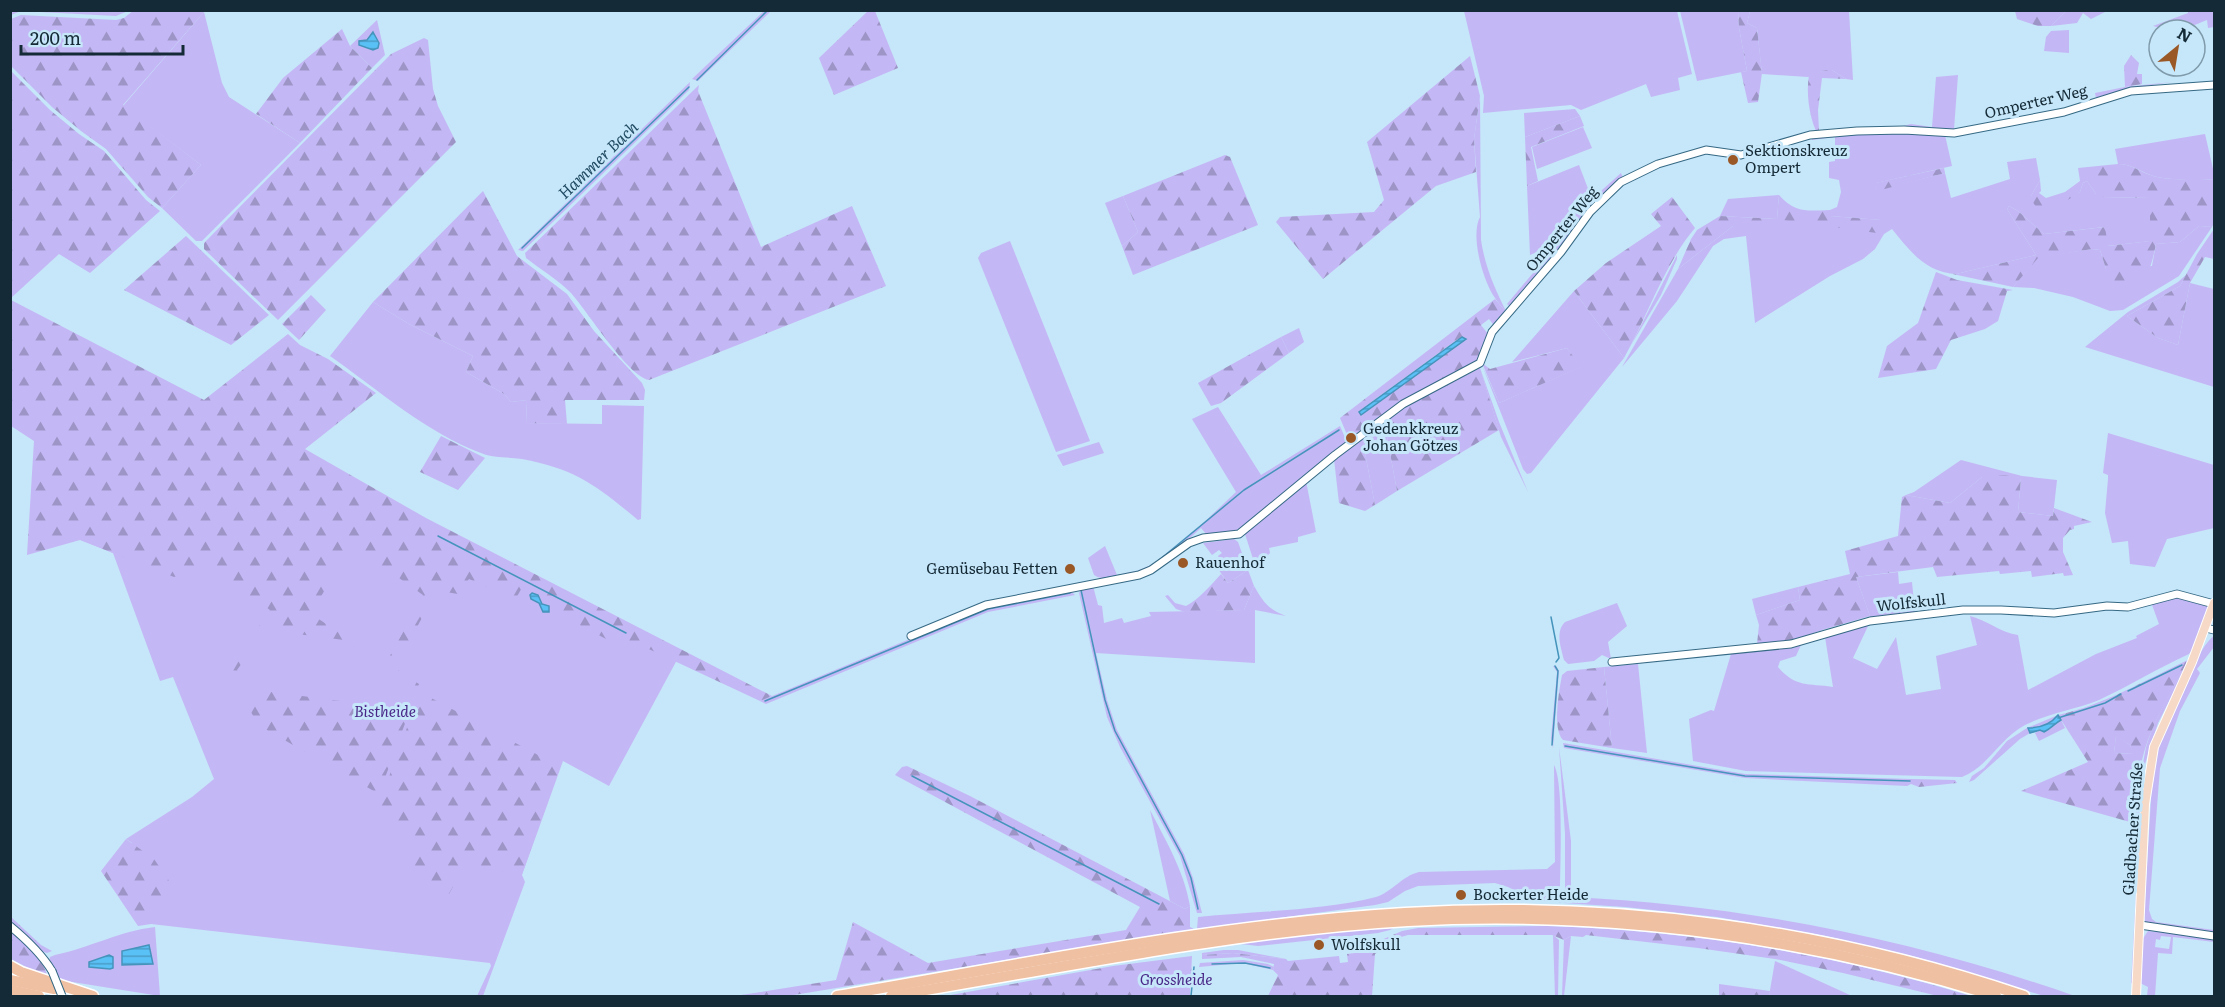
<svg xmlns="http://www.w3.org/2000/svg" width="2225" height="1007" font-family="Literata,serif">
	<defs>
		<pattern id="forest-firs" width="22" height="20" patternUnits="userSpaceOnUse" patternTransform="scale(1.5)"><rect width="22" height="20" fill="#c4b7f5"/><path d="M5 1l3.5 6h-7zM16 11l3.5 6h-7z" fill="#9e95c7"/></pattern>
		<pattern id="water-rules" width="6" height="5" patternUnits="userSpaceOnUse" patternTransform="scale(1.5)"><rect width="6" height="5" fill="#5ac1f6"/><path d="M0 2.5h6" fill="none" stroke="#499dc8"/></pattern>
	</defs>
	<rect width="100%" height="100%" fill="#c6e6f9"/>
	<!-- green -->
	<g fill="#c4b7f5" fill-rule="evenodd">
		<path d="M764,11h7l-73,70 -6,-2z"/>
		<path d="M1464,11h213l15,63 -14,4 2,12 -29,7 -5,-13 -65,26 -10,-5 -88,8 1,-17z"/>
		<path d="M1680,11h58l1,17 8,43 -50,10z"/>
		<path d="M1750,11h99l4,69 -7,-1 -14,-9h-7l-17,7 -46,-3 -5,-46 -10,-5z"/>
		<path d="M2066,11h41l-16,8 -8,-6 -6,10 -26,3z"/>
		<path d="M2188,11h26v16l-6,1 -1,-8c-22,9 -31,12 -54,6l35,-13z"/>
		<path d="M204,12l18,71 7,14 71,46 -98,98h-6l-34,-33 39,-43 -78,-59z"/>
		<path d="M377,20l8,35 -13,13 -22,-22z"/>
		<path d="M2069,30v23l-25,-2 2,-14 5,-6z"/>
		<path d="M1958,75l-4,54h-35l-16,-3 8,-2 21,3 4,-50z"/>
		<path d="M690,82l-1,8 -166,161 -5,-1z"/>
		<path d="M2172,82l-47,7 -29,9 -1,-5 30,-6z"/>
		<path d="M1480,96l1,144c4,27 14,49 26,73 -4,-5 -9,-10 -12,-15 -12,-17 -25,-62 -15,-81l-6,-78z"/>
		<path d="M1575,109l5,7 -55,21 -1,-24z"/>
		<path d="M1583,127l9,21 -55,21 -5,-22z"/>
		<path d="M1879,132l66,3 7,31 -76,17 1,7 68,-17 6,25 59,-19 -3,-17 29,-4 4,22 -9,16 17,13 32,-17 3,-9 4,-2 9,13 4,-1 1,4 49,1 1,43 -44,5 -3,-19 -60,7 -26,-23 -9,-5 -2,3 29,46 -80,19c-31,-2 -46,-23 -64,-45l-8,5 -9,15 -12,10 -33,17 -75,47 -9,-87 -22,3 -11,7 -36,55 -55,66 56,-98 55,-43 49,-6h99l-51,-4v-6l7,-3 4,-15 -2,-12 -10,-2v-16l6,-1v-24l-23,3v-2z"/>
		<path d="M2205,134l9,39v7c-20,-3 -41,2 -61,-4 -12,-4 -21,-12 -35,-12l-3,-15z"/>
		<path d="M1579,165l13,34 29,-26 2,5c-26,21 -43,47 -64,73 -15,19 -32,38 -48,57l-4,-4 51,-61 -28,12 -3,-69z"/>
		<path d="M1779,195l-2,24 -57,-3 8,-17z"/>
		<path d="M1123,196l15,36 -16,14 -17,-43z"/>
		<path d="M2199,226l13,1 -33,49 -56,34 -13,1 -37,-14 -39,-9 -21,-1 25,-30 54,-8 8,1 6,19 46,-3 4,-22 24,-2z"/>
		<path d="M1010,241l80,200 -34,11 -78,-194 3,-5z"/>
		<path d="M1677,255v4l-16,36 -30,50z"/>
		<path d="M2186,275l-6,11 -53,30 31,22 20,7 12,-62 24,6v98l-129,-40 43,-35 50,-30z"/>
		<path d="M1574,291l50,67 -93,115 -4,1 -4,-5 -41,-104 17,38 81,-36 -13,-19 -55,14z"/>
		<path d="M373,302l36,22 64,32 -7,16 38,22 7,8 16,-2 -1,23 76,1v-19l42,1 -3,113 -3,1c-41,-34 -62,-51 -116,-61 -14,-2 -29,-1 -41,-6 -54,-20 -104,-64 -151,-97z"/>
		<path d="M1299,328l5,14 -15,11 -8,-16z"/>
		<path d="M1480,368l19,54 29,70 -27,-55z"/>
		<path d="M1218,407l43,68 79,-49 6,14 -2,6 -103,82 -9,4 -24,4 -7,-8c-27,24 -48,42 -85,48 -9,2 -14,4 -22,-1l-6,-17 17,-12 12,29 28,-6 12,-8 43,-35 36,-34 -44,-73z"/>
		<path d="M1384,420l13,71 -22,14 -13,-68z"/>
		<path d="M2108,433l106,32v63l-47,11 -12,28 -25,-3 -2,-23 -16,2 -7,-30 3,-34v-4l-5,-2z"/>
		<path d="M1099,442l5,11 -41,13 -6,-11z"/>
		<path d="M1961,460l61,16 35,4 -4,36 -35,-4 3,-34 -39,-1 -32,26 -44,-8 8,-3z"/>
		<path d="M320,469l358,189 -69,128 -46,-25 -41,114 3,7 -42,114h-6l14,-30 -1,-3 -339,-39 -13,2 -6,-83 -6,-4 66,-42 22,-18 -41,-102 -13,4 -47,-128 -32,-13z"/>
		<path d="M1306,481l10,51 -18,5v5l-29,6 1,5 -5,5v6l-10,1 -10,-31z"/>
		<path d="M1234,539l4,3 10,28 -20,13 -10,-14 4,1 2,-3 -6,-11 4,-3 -3,-3 -7,5 -9,-12z"/>
		<path d="M1898,572l1,12 13,-2 3,31 -44,6 -15,-42z"/>
		<path d="M1093,586l5,19 4,1 2,17 18,-5 2,5 27,-7 -2,-4 95,-2 10,-24c10,17 14,23 32,30l-31,-6v53l-159,-10 11,47 10,30 67,124 9,24 9,35h-5l-17,-57 -60,-109 -13,-30 -28,-124 3,-5z"/>
		<path d="M1798,587l2,13 -44,15 -4,-16z"/>
		<path d="M1070,591l5,4 -87,17 -222,92 -6,-3 227,-94z"/>
		<path d="M2170,596l37,8 2,4 -15,40 -5,6c-31,14 -60,32 -90,46 -25,10 -50,13 -74,25 -26,14 -37,42 -63,52l-216,-6 -53,-10 -4,-42 22,-9 3,1 17,-57 62,-6 8,-3 -5,11 -16,5 -2,6c18,21 30,16 55,20l-8,-50 44,-13 -16,34 24,11 19,-32 10,58 35,-6 -5,-33 41,-11 -7,-29c17,4 31,17 48,19l10,55 68,-36 41,-16 -1,-2 23,-12 -8,-22z"/>
		<path d="M1617,603l10,23 -19,16 3,17 -9,-4 -8,6 -26,3 -4,-4c-3,-13 -9,-28 1,-38z"/>
		<path d="M2214,636v11l-17,22 3,4 -20,38 -20,57 -11,142 3,9 4,3 58,8v2l-66,-8 -3,-2 -1,-7 9,-149c6,-24 43,-119 61,-130z"/>
		<path d="M2188,660l-1,6 -29,57 -14,44 -5,140 -6,74 -2,3 6,-111 -1,-82c6,-8 7,-37 12,-50 9,-28 27,-55 40,-81z"/>
		<path d="M1638,664l9,89 -35,-5 -8,-81z"/>
		<path d="M1553,666h3l3,5 -6,77 -2,-10 6,-66z"/>
		<path d="M2058,715c-7,10 -18,13 -30,13l2,5 -10,6 -46,41 -5,2 3,-6 12,-8 23,-27 20,-13z"/>
		<path d="M2061,720l4,8 -26,13 -4,-8 5,-3 4,2c8,-3 11,-9 17,-12z"/>
		<path d="M2116,735l14,10 4,9 -20,-1z"/>
		<path d="M1563,743l182,31 166,5v5l-4,2 -162,-8 -181,-30z"/>
		<path d="M1559,747l12,94v56c172,8 341,42 504,99h-31l-128,-39 -90,-21 -109,-19 -92,-10 -76,-5 -21,-5 -20,-10 -13,-4 -77,3 -13,5 -17,11 -13,3 -178,24 1,-12c57,-6 123,-6 178,-20 16,-5 26,-21 43,-25l128,-3 8,-7 -1,-97c10,18 6,101 6,126h5v-58z"/>
		<path d="M1150,810c16,31 34,61 40,96l-5,3 -15,-8z"/>
		<path d="M1397,926l-7,4 -12,3 -120,13 -17,-2 38,-7z"/>
		<path d="M155,927l5,69 -94,-15 -6,-3 -11,-17 1,-4 5,-2c34,-7 65,-24 100,-28z"/>
		<path d="M2148,931l66,7v4l-41,-5 -1,17 -14,-1 -3,43h-8l1,-9 -8,-4 2,-43zM2161,936l10,1 -2,12 -14,-2 1,-8 4,1z"/>
		<path d="M1553,935l6,5 -1,56h-3z"/>
		<path d="M1571,936l-7,60h-2l2,-56z"/>
		<path d="M1224,950h14l48,9 -53,-6 -31,2v-2z"/>
		<path d="M1243,960l25,4 6,3 -1,3 -31,-7 -43,4 1,-4z"/>
		<path d="M1775,961l77,35h-83z"/>
	</g>
	<!-- forest -->
	<g fill="url(#forest-firs)" fill-rule="evenodd">
		<path d="M134,10h70v2l-81,93 78,60 -39,43 -14,-11 -42,-48 -25,-18 -29,-24 -41,-41v-47l10,-4 95,5 8,-2z"/>
		<path d="M869,10l6,1 23,57 -64,27 -15,-37z"/>
		<path d="M10,11l1,-1 117,1 -12,5 -95,-5 -10,4z"/>
		<path d="M1738,11h12l-3,12 10,5 5,45 -4,29 -10,1 -7,-31 6,-1 -8,-43z"/>
		<path d="M2015,11h51l-15,15h-13l-21,-7z"/>
		<path d="M342,29l8,17 22,22 -72,75 -44,-29 27,-36z"/>
		<path d="M424,38l4,2 5,49 5,17 18,36 -178,178 -74,-71v-6l187,-189z"/>
		<path d="M2131,55l8,8 -2,11h5v10l-17,3 -1,-21z"/>
		<path d="M1470,56l10,40 -6,43 2,33 -40,14 -113,93 -47,-57 4,-5 94,-5 10,-12 -17,-58z"/>
		<path d="M1825,70h7l14,9 -24,-1 -4,32 1,21h-3c-7,-16 -10,-39 -7,-56z"/>
		<path d="M11,71l39,39 29,24 25,17 42,49 14,11 -70,62 -31,-19 -48,44z"/>
		<path d="M699,85l-1,6 63,156 91,-41 34,80 -237,94c-22,-4 -62,-70 -79,-88 -13,-13 -30,-23 -44,-34l-1,-5z"/>
		<path d="M1580,116l4,10 -53,21 7,34 -11,5 -2,-49z"/>
		<path d="M1225,155l5,2 28,68 -125,50 -11,-29 16,-14 -15,-36z"/>
		<path d="M2118,164c14,0 22,8 35,12 20,6 41,1 61,4v43l-2,4 -13,-1 -19,16 -24,2c-6,28 -8,40 -39,42l-11,-17 -6,-19 -8,-1 -54,9 -25,29 -65,-14 8,1 80,-19 -29,-46 2,-3 9,5 26,23 61,-7 3,19 42,-5v-43l-50,-1v-3h-4l-9,-13 -4,2 -3,9c-14,9 -43,32 -49,4l9,-16 1,11 -2,2 7,5 19,-6 15,-11 -2,-13z"/>
		<path d="M1944,168l1,5 -68,18 -2,-8z"/>
		<path d="M483,191l34,65 50,38 27,37 48,52 3,7 -1,10h-79l2,24 -41,-1 1,-23 -16,2 -7,-8 -38,-22 7,-16 -64,-32 -36,-22z"/>
		<path d="M1779,195c16,18 28,16 51,15v6l52,4 2,14 -102,-14 -9,6h-40l-55,43 13,-30 6,-9 23,-14 57,3z"/>
		<path d="M1672,197l23,31c-30,35 -48,89 -71,130l-50,-67 32,-28 55,-37 -10,-12z"/>
		<path d="M2214,229v30l-9,-2 -15,26 -12,62 -20,-7 -31,-22 53,-30 17,-32z"/>
		<path d="M186,236l83,79 -38,30 -107,-55z"/>
		<path d="M1936,272l21,8 56,10 -6,1 -9,30 -13,8 -34,11 -15,29 -58,9 9,-32 31,-23z"/>
		<path d="M311,295l15,15 -27,30 -17,-16z"/>
		<path d="M1495,299l12,14 -12,14 -6,-8 -8,6 7,9 -11,29 -76,39 -48,37 -5,-2 -8,-19zM1465,338v1l-104,76 -2,-3 7,-6 92,-67z"/>
		<path d="M11,300l193,100 84,-66 12,11 28,14 48,34 -71,56 121,69 346,178 -12,5 -122,-57 -15,4 -66,-35 5,-9 -38,-20 -9,16 -46,-21 -11,15 -12,-2 -11,10 -4,-1 -36,67 24,16 -2,6 -2,-4 -71,-46 -78,-10 -29,40 12,19 161,21 -31,84 -121,-69 -29,-54 41,-61 -62,-43 -34,10 -94,-37 -53,15 7,-114 -23,-15zM351,544l72,51 -37,68 -75,-49z"/>
		<path d="M1281,337l8,16 -68,50 -10,3 -13,-23z"/>
		<path d="M1567,348l14,19 -82,36 -17,-40 8,6z"/>
		<path d="M1480,368l19,62 -102,61 -13,-71 20,-13z"/>
		<path d="M441,436l44,22 -27,32 -38,-18z"/>
		<path d="M1362,437l13,68 -10,6 -26,-8 -5,-44z"/>
		<path d="M2005,475l16,3 -3,34 35,4 1,-8 38,14 -18,4v3l-4,1 -7,8v14l10,23 -9,1 -1,-3 -31,4 -1,-6 -31,3 -1,-3 -62,6 -4,-10 -77,10 14,39 -48,14 -30,11 -35,3 2,-19 -3,-10 44,-15 -2,-13 52,-13 -5,-23 53,-15 4,-39 4,-2 44,8 32,-26z"/>
		<path d="M1248,570l6,16 -10,24 -59,2 -9,-3 -11,-13 3,-1 7,8 11,3c12,-6 26,-22 35,-32l7,9z"/>
		<path d="M2188,660c-13,26 -30,53 -40,80 -10,27 -12,55 -11,84l-116,-33 67,-29 -30,-47c46,-10 87,-35 130,-55zM2116,736l14,9 3,9 -19,-1z"/>
		<path d="M1604,667l8,81 -49,-8c-11,-11 -4,-49 -1,-65l5,-4z"/>
		<path d="M420,692l137,73 2,5 -37,104 -58,-7 -15,27c-61,-8 -32,-31 -40,-69l-31,-10 -4,3z"/>
		<path d="M907,766l63,30 215,113 5,-3v21l4,2 -406,67h-53l101,-16 17,-58 75,41 198,-33 14,-23 -245,-132 7,-8z"/>
		<path d="M1911,779l44,1 2,3 -38,4 -8,-3z"/>
		<path d="M126,839l28,20 20,29 -36,38 -37,-55z"/>
		<path d="M11,917l30,28 11,6 -5,2 -6,-2 -30,-28z"/>
		<path d="M1546,926c144,4 287,28 425,70h-33l-95,-23 -68,-14 -77,-11 -112,-13 -3,2 -12,-1 -7,4 -12,-5h-144l-14,4 -19,15 -3,42h-104l10,-21 -5,-5 1,-6 -33,-7 -39,2v-4l31,-2 53,6 2,2 51,-5 1,7 8,-1 -1,-8 15,-2 1,-4 39,-17 16,-3z"/>
		<path d="M10,929c15,13 32,26 37,46l-13,-4 -23,-12z"/>
		<path d="M1192,956l-2,40h-187l-4,-1 -54,1 168,-30z"/>
		<path d="M1719,984l51,7 -1,5h-50z"/>
	</g>
	<!-- water -->
	<g fill="url(#water-rules)" stroke="#4594bc" stroke-width="1.5">
		<path d="M373,32l6,11 -1,5 -5,2 -14,-5v-4l8,-1z"/>
		<path d="M1462,337l4,2 -105,76 -2,-3z"/>
		<path d="M532,593l6,2 4,9 7,2v6h-6l-4,-9 -8,-4 -1,-4z"/>
		<path d="M2058,715l3,5c-6,3 -9,8 -17,12l-4,-2 -10,3 -2,-5c12,0 22,-3 30,-13z"/>
		<path d="M149,945l4,19 -31,1v-14z"/>
		<path d="M109,955l4,2v11l-3,1 -21,-2v-5z"/>
	</g>
	<g fill="none" stroke-linecap="round" stroke-linejoin="round">
		<!-- stream -->
		<g stroke="#4594bc" stroke-width="1.5">
			<path d="M697,80l71,-70"/>
			<path d="M522,248l167,-161"/>
			<path d="M438,536l188,97"/>
			<path d="M1158,561l86,-71 95,-60"/>
			<path d="M1101,579l20,-4"/>
			<path d="M1081,590l24,110 10,31 67,124 9,23 7,31"/>
			<path d="M1551,617l8,41 -3,4"/>
			<path d="M2128,691l54,-26"/>
			<path d="M765,701l223,-92 82,-16"/>
			<path d="M2058,718l47,-15 16,-9"/>
			<path d="M1552,745l6,-74 -3,-5"/>
			<path d="M1565,746l180,30 165,5"/>
			<path d="M912,776l247,128"/>
			<path d="M1212,964l33,-1 25,5"/>
			<path d="M1191,996l3,-29"/>
		</g>
		<!-- minor casing -->
		<g stroke="#356984" stroke-width="9">
			<g id="minor">
				<path d="M2206,628l8,2"/>
				<path d="M911,636l75,-31 153,-30 12,-5 38,-27 14,-5 36,-4 96,-79 68,-51 77,-41 12,-31 69,-80 29,-40 31,-30 37,-18 48,-14 35,5 69,-20 47,-4 47,-1 50,3 110,-21 67,-21 83,-6"/>
				<path d="M1612,662l179,-18 79,-23 93,-11h38l53,3 53,-7 21,1 49,-13 37,10"/>
				<path d="M2140,925l74,11"/>
				<path d="M10,926c17,14 31,27 42,45"/>
			</g>
		</g>
		<!-- major casing -->
		<g stroke="#fff" stroke-width="10">
			<path id="major" d="M2136,996l9,-192 9,-57 38,-85 22,-59"/>
		</g>
		<!-- highway casing -->
		<g stroke="#fff" stroke-width="13">
			<g id="highway">
				<path d="M10,966l11,6 72,24"/>
				<path d="M10,980l44,9"/>
				<path d="M10,990l29,6"/>
				<path d="M837,996c187,-32 379,-72 568,-83 208,-13 421,16 619,83"/>
				<path d="M891,996c171,-28 343,-65 517,-75 200,-11 397,16 588,75"/>
			</g>
		</g>
		<!-- minor -->
		<use href="#minor" stroke="#fff" stroke-width="7"/>
		<!-- major -->
		<use href="#major" stroke="#f6d9c7" stroke-width="8"/>
		<!-- highway -->
		<use href="#highway" stroke="#f0c0a2" stroke-width="10"/>
		<!-- minor-bridge casing -->
		<g stroke="#356984" stroke-width="9" stroke-linecap="butt">
			<path id="minor-bridge" d="M52,971l10,25"/>
		</g>
		<!-- minor-bridge -->
		<use href="#minor-bridge" stroke="#fff" stroke-width="7"/>
	</g>
	<!-- markers -->
	<g fill="#9b5827" stroke="#c6e6f9" stroke-width="2">
		<circle cx="1733" cy="160" r="6"/>
		<circle cx="1351" cy="438" r="6"/>
		<circle cx="1183" cy="563" r="6"/>
		<circle cx="1070" cy="569" r="6"/>
		<circle cx="1461" cy="895" r="6"/>
		<circle cx="1319" cy="945" r="6"/>
	</g>
	<g text-anchor="middle" stroke-width="6" stroke-linejoin="round" paint-order="stroke">
		<!-- street labels -->
		<g font-size="15" fill="#142a36" stroke="#c6e6f9">
			<text transform="translate(2036 102) rotate(-13)" y="5">Omperter Weg</text>
			<text transform="translate(1562 229) rotate(-51)" y="5">Omperter Weg</text>
			<text transform="translate(1911 603) rotate(-6)" y="5">Wolfskull</text>
			<text transform="translate(2133 829) rotate(-86)" y="5">Gladbacher Straße</text>
		</g>
		<!-- poi labels -->
		<g font-size="15" fill="#142a36" stroke="#c6e6f9" text-anchor="start">
			<text x="1745" y="156">Sektionskreuz<tspan x="1745" dy="17">Ompert</tspan></text>
			<text x="1363" y="434">Gedenkkreuz<tspan x="1363" dy="17">Johan Götzes</tspan></text>
			<text x="1195" y="568">Rauenhof</text>
			<text x="1058" y="574" text-anchor="end">Gemüsebau Fetten</text>
			<text x="1473" y="900">Bockerter Heide</text>
			<text x="1331" y="950">Wolfskull</text>
		</g>
		<!-- park labels -->
		<g font-size="15" font-style="italic" fill="#492788" stroke="#c6e6f9">
			<text x="385" y="717">Bistheide</text>
			<text x="1176" y="985">Grossheide</text>
		</g>
		<!-- water labels -->
		<g font-size="16" font-style="italic" fill="#214c63" stroke="#c6e6f9">
			<text transform="translate(598 160) rotate(-44)" y="6">Hammer Bach</text>
		</g>
	</g>
	<!-- border -->
	<rect width="2225" height="1007" fill="none" stroke="#142a36" stroke-width="24"/>
	<!-- north arrow -->
	<g transform="translate(2177 48) rotate(30)"><circle r="28" fill="#c6e6f9" stroke="#7f9bab" stroke-width="1.5"/>
	<path d="M0-4.5L10 22L0 15L-10 22Z" fill="#9b5827"/>
	<text y="-9" font-size="16" font-weight="bold" text-anchor="middle" fill="#142a36">N</text>
	</g>
	<!-- scale -->
	<path d="M21 45v9h162v-9" fill="none" stroke="#142a36" stroke-width="3"/>
	<text x="30" y="45" font-size="18" fill="#142a36" stroke="#c6e6f9" stroke-width="4.5" paint-order="stroke">200 m</text>
</svg>
